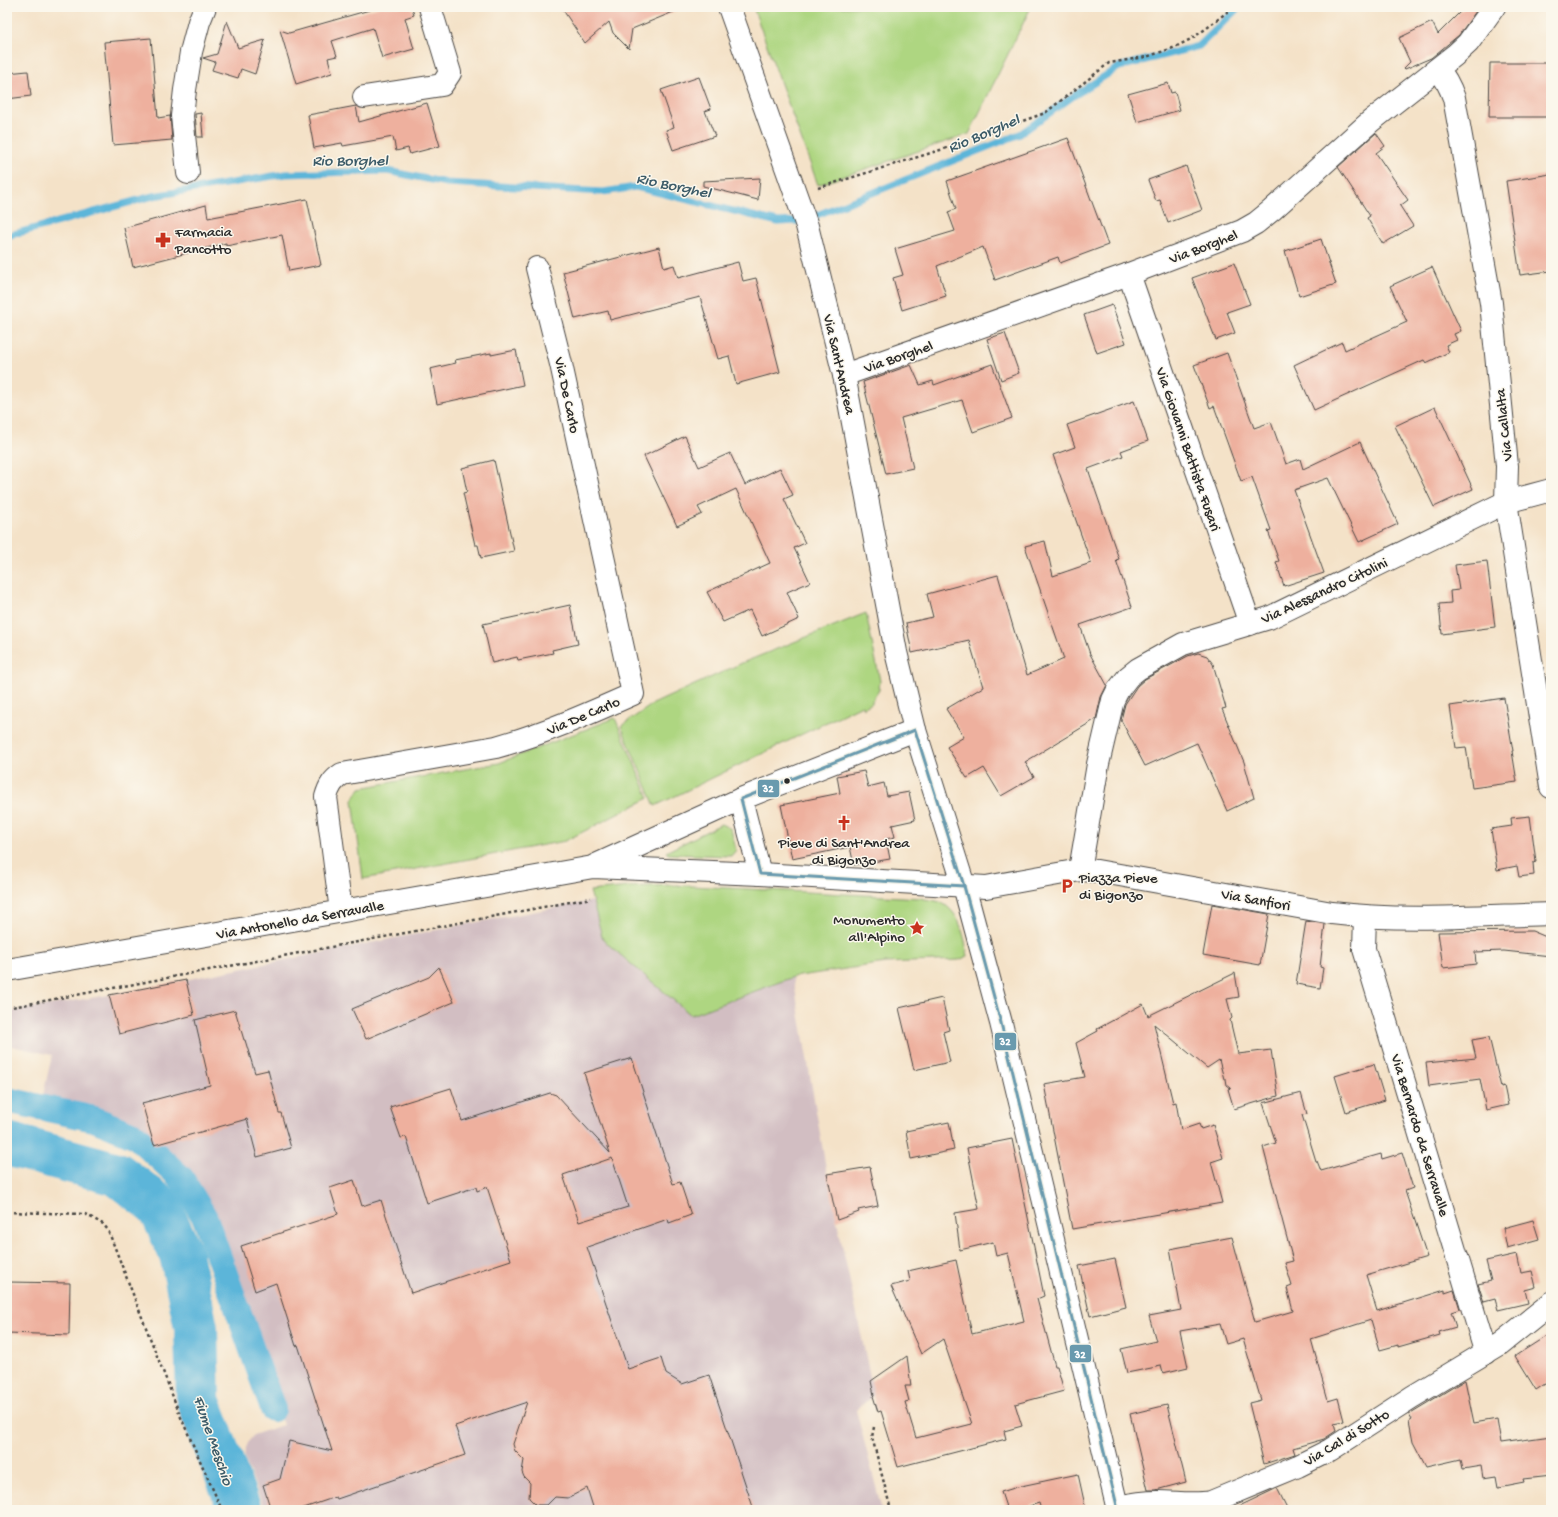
<svg xmlns="http://www.w3.org/2000/svg" width="1558" height="1517" font-family="'Gochi Hand',sans-serif">
	<rect width="100%" height="100%" fill="#fbf7ec"/>
	<filter id="ink" filterUnits="userSpaceOnUse"><feTurbulence type="fractalNoise" baseFrequency=".025" numOctaves="2"/><feDisplacementMap in="SourceGraphic" scale="8" xChannelSelector="R" yChannelSelector="G"/><feConvolveMatrix kernelMatrix="1 2 1 2 8 2 1 2 1" color-interpolation-filters="sRGB"/></filter>
	<filter id="wash" filterUnits="userSpaceOnUse"><feTurbulence type="fractalNoise" baseFrequency=".012" numOctaves="4" result="noise"/><feDisplacementMap in="SourceGraphic" scale="16" xChannelSelector="R" yChannelSelector="G"/><feGaussianBlur stdDeviation="0.9" result="paint"/><feColorMatrix in="noise" values="0 0 0 0 0 0 0 0 0 0 0 0 0 0 0 0 0 1.4 0 .05"/><feComposite in="paint" operator="in"/></filter>
	<g filter="url(#wash)">
		<rect width="100%" height="100%" fill="#f4e2c8"/>
		<!-- industrial -->
		<path fill="#d2bec2" d="M592,901l11,39 88,75 102,-38 34,197 47,221 -18,15 26,100h-617l-21,-53 1,-7 4,-9 4,-6 30,-10 -76,-216 -9,-20 -18,-23 -16,-14 -10,-7 -17,-15 -13,-8 -19,-8 -63,-14 10,-45 -45,-10v-33l102,-17 347,-69z"/>
		<!-- green -->
		<g fill="#aed681" stroke="#6c8056">
			<path d="M753,7h278l-62,127 -151,51z"/>
			<path d="M866,613l14,68 -1,9 -7,11v2l-9,5 -1,-3 -207,101 -34,-80 32,-22 89,-41z"/>
			<path d="M615,718l34,80 -84,43 -202,38 -10,-79 7,-12 139,-25z"/>
			<path d="M721,824l10,5 5,21 -5,6 -63,-2 -2,-2z"/>
			<path d="M672,885l249,13c6,2 13,2 19,4 21,10 24,35 28,54l-9,4 -74,3 -92,14 -102,38 -88,-75 -13,-49 39,-4z"/>
		</g>
		<g fill="none" stroke-linecap="round" stroke-linejoin="round">
			<!-- stream -->
			<path stroke="#5cb5d9" stroke-width="7" d="M7,236l146,-40 132,-22 102,-3 60,12 156,9 33,-5 142,35 21,-1 18,-6 203,-81 55,-39 44,-28 80,-21 40,-39"/>
			<!-- canal -->
			<path stroke="#5cb5d9" stroke-width="26" d="M7,1100l87,19 42,17 45,42 24,40 68,191"/>
			<!-- river -->
			<path stroke="#5cb5d9" stroke-width="44" d="M7,1144l110,30 42,32 22,48 15,74 2,72 42,110"/>
		</g>
		<g id="blocks">
			<!-- building -->
			<g fill="#eeb09e" fill-rule="evenodd">
				<path d="M380,7h32l2,8 -9,3 9,31 -32,9 -9,-30 -41,13 5,15 -9,2 4,15 -36,11 -16,-54 9,3z"/>
				<path d="M561,7h122v1l-51,21 -3,20 -16,-16 -4,-11 -24,21z"/>
				<path d="M1465,7h14l-20,28 -28,23 -26,11 -1,-1 6,-6 -11,-24 33,-16 6,12z"/>
				<path d="M227,21l11,27 27,-8 -10,34 -14,-5 -3,9 -26,-8 3,-8 -12,-4 14,-4z"/>
				<path d="M151,38l7,80 12,-2 2,24 -59,5 -9,-103z"/>
				<path d="M1490,63h61v54h-62z"/>
				<path d="M28,71l3,25 -24,3v-26z"/>
				<path d="M699,77l12,32 -6,2 10,25 -42,14 -7,-20 8,-3 -13,-37z"/>
				<path d="M1168,83l3,10 4,-1 5,18 -43,12 -9,-28z"/>
				<path d="M427,103l13,43 -30,8 -2,-6 -12,3 -3,-14 -50,9 -1,-3 -28,5 -6,-33 48,-9 3,16z"/>
				<path d="M201,113l2,24h-6l-2,-23z"/>
				<path d="M1376,133l9,13 -9,7 32,47 -8,6 13,20 -30,18 -16,-26 3,-2 -32,-49z"/>
				<path d="M1068,138l40,107 -48,18 -2,-6 -63,23 -12,-33 -46,19 9,30 -44,14 -9,-32 10,-3 -8,-26 60,-18 -7,-19 8,-3 -9,-28z"/>
				<path d="M1186,166l16,44 -34,13 -8,-23 -4,1 -8,-21z"/>
				<path d="M1551,174v97l-31,4 -14,-94z"/>
				<path d="M760,178l-2,22 -55,-14v-5z"/>
				<path d="M307,199l14,66 -32,6 -7,-36 -56,11v-3l-93,24 -9,-39 82,-23 2,13z"/>
				<path d="M1321,239l15,45 -37,12 -14,-45z"/>
				<path d="M659,247l5,21 10,-3 4,13 60,-16 5,19 13,-3 24,94 -44,12 -7,-28 -11,3 -18,-62 -90,23 -2,-9 -33,8 -12,-47z"/>
				<path d="M1234,263l16,41 -23,8 8,21 -19,7 -24,-62z"/>
				<path d="M1432,267l29,64 -7,3 3,6 -11,5 3,7 -23,11 -2,-3 -110,50 -20,-45 48,-23 3,8 62,-28 -17,-36z"/>
				<path d="M1112,305l14,38 -29,10 -13,-38z"/>
				<path d="M1005,333l14,40 -18,7 -14,-41z"/>
				<path d="M516,350l7,35 -86,19 -7,-35 26,-6 -1,-3 36,-7v2z"/>
				<path d="M1227,353l27,75 17,-6 15,42 14,-5 3,10 57,-27 38,82 -39,18 -31,-64 -34,12 30,83 -40,13 -8,-24 3,-1 -11,-30 3,-1 -19,-53 -11,4 -27,-75 -4,2 -16,-43z"/>
				<path d="M992,364l20,54 -39,14 -11,-32 -61,18 12,50 -27,6 -23,-92 48,-17 9,20 13,-4 1,4z"/>
				<path d="M1134,401l14,40 -27,10 2,5 -35,13 31,90 -3,1 16,47 -52,18 10,29 17,31 -6,12 -5,22 -71,43 9,15 -33,19 -17,-28 -17,10 -20,-31 17,-10 -18,-28 37,-22 -14,-47 -57,13 -6,-30 27,-6 -6,-23 71,-19 29,100 37,-16 -39,-113 20,-5 8,35 38,-13 -38,-108 22,-8 -8,-22z"/>
				<path d="M1435,407l38,82 -39,18 -39,-81z"/>
				<path d="M685,436l14,31 31,-14 15,32 35,-17 13,27 -9,4 21,44 -11,5 16,34 -23,10 12,27 -37,17 -12,-26 -27,12 -16,-30 63,-29 -34,-74 -38,18 4,7 -25,12 -33,-70z"/>
				<path d="M494,460l20,91 -33,7 -3,-13h-3l-12,-52 4,-1 -5,-24z"/>
				<path d="M1487,561l8,66 -53,7 -3,-30 12,-1 -1,-12 9,-1 -4,-25z"/>
				<path d="M570,605l8,39 -26,6 1,3 -35,7 -1,-3 -25,6 -9,-39z"/>
				<path d="M1198,653l9,3 6,8 13,44 -4,1 22,53 10,36 -27,13 -30,-68 -52,23 -24,-46 4,-16 12,-18 8,-7 43,-23z"/>
				<path d="M1504,698l9,53h-1l5,31 -45,6 -6,-41 -10,1 -6,-42z"/>
				<path d="M864,771l4,16 16,-4 3,13 22,-4 6,28 -23,5 3,12 -9,2 4,20 -36,6 -4,-18 -58,12 -11,-54 59,-12 -3,-17z"/>
				<path d="M1530,816l6,46 -3,1 1,12 -15,2 -2,-11 -20,4 -6,-41 21,-3 -1,-8z"/>
				<path d="M1212,904l57,10 -9,51 -57,-10z"/>
				<path d="M1306,921l19,3 -5,43 3,1 -3,20 -24,-4z"/>
				<path d="M1532,931l19,8v17l-47,-5 -29,1 1,12 -33,4 -5,-36z"/>
				<path d="M439,967l15,35 -88,37 -14,-30 77,-32z"/>
				<path d="M1235,973l4,24 -12,2 5,19 -2,2 8,34 33,-4 7,46 -44,13 -6,-20 3,-1 -4,-3 -1,-6h-2l-5,-19 -12,8 -53,-44 19,79 3,-1 5,28 18,-6 2,5 12,-4 10,33 -12,4 11,41 -150,26 -28,-145 41,-7 -9,-34 22,-12 -1,-2 46,-25 5,12z"/>
				<path d="M186,980l8,35 -75,19 -10,-39z"/>
				<path d="M942,998l7,32 -6,2 7,30 -36,8 -15,-62z"/>
				<path d="M235,1010l9,30h1l10,33 13,-3 11,43h2l10,35 -34,9 -10,-38 -93,26 -12,-42 68,-18 -15,-65z"/>
				<path d="M1489,1037l12,50 3,-1 4,19 -22,5 -6,-31 -51,7 -3,-23 50,-5 -4,-18z"/>
				<path d="M632,1058l41,126 7,-2 11,33 -22,8 -1,-4 -81,28 41,122 33,-11 5,16 16,10 27,-9 45,135h-160l-7,-22 -19,10 -13,-1 -8,8h-11l-7,-7 1,-15 -6,-6 -2,-5 2,-12 -9,-9 -2,-7 14,-42 -72,24 10,29 -128,44 -1,-2 -38,13h-27l-8,-25 17,-6 9,-38 43,10 -34,-106 -2,1 -20,-63 -21,8 -14,-45 97,-32 -8,-26 24,-8 8,26 19,-6 30,93 100,-33 -24,-73 -10,4 -1,-4 -49,16 -21,-66 -5,1 -11,-31 61,-19 11,33 88,-28 6,2 54,58 -26,-80zM612,1158l16,49 -49,15 -16,-47z"/>
				<path d="M1374,1064l11,36 -39,12 -11,-36z"/>
				<path d="M1301,1093l6,21 -5,1 14,46h1l4,10 60,-17 1,5 20,-6 11,35 -8,3 22,66 -61,18 11,36 68,-21v3l9,-3 6,19 -9,3 5,15 -17,5 1,3 -42,12v-2l-18,5 -9,-30 -60,19 17,62 10,-3 6,23 -10,2 2,8 -12,8 -31,9 2,6 -31,10 -15,-61 12,-3 -18,-61 -17,5 -6,-20 -40,7 8,36 -25,6 -2,-7 -34,7 -6,-24 35,-8 -7,-25 32,-6 -11,-61 62,-12 23,85 38,-11 -6,-23 5,-2 -7,-23 8,-2 -30,-114 13,-4 -13,-40z"/>
				<path d="M949,1122l5,28 -43,9 -5,-28z"/>
				<path d="M1012,1139l32,157 -7,3 18,67h2l7,25 -49,13 7,22 -18,5 2,8 -108,28 -17,-56 -3,1 -5,-16 1,-1 -3,-14 36,-25 4,30h-6l4,15 -4,1 11,36 56,-14 -29,-85 -22,15 -30,-68 19,-5 -2,-10 48,-11 16,74 52,-13 -16,-68 -12,3 -3,-14 -33,8 -5,-37 24,-4 -12,-61z"/>
				<path d="M870,1167l8,39 -20,4 1,2 -22,8 -10,-46z"/>
				<path d="M1533,1220l6,19 -32,9 -4,-20z"/>
				<path d="M1517,1254l4,19 11,-2 4,16 -11,3 3,13 -30,7 -3,-11 -11,3 -6,-18 13,-3 -5,-20z"/>
				<path d="M1115,1259l11,48 -36,9 -11,-50z"/>
				<path d="M7,1282l63,1 -1,52 -62,-2z"/>
				<path d="M1551,1333v47l-15,10 -21,-34z"/>
				<path d="M1465,1380l9,43 23,-4 4,24 50,-7v40l-28,3 1,3 -26,5 -2,-11 -13,2 -2,-12 -18,3 -2,-10 -35,8 -13,-25 -4,-21 3,-2 -3,-5z"/>
				<path d="M1167,1405l19,77 -30,8h-8l-18,-76z"/>
				<path d="M1078,1474l8,36h-45l-2,-7 -21,7h-11l-6,-18 20,-6z"/>
				<path d="M1277,1488l11,22h-57l38,-18z"/>
			</g>
		</g>
	</g>
	<g filter="url(#ink)">
		<use href="#blocks" fill-opacity="0" stroke="#494643" stroke-width="1"/>
		<g fill="none" stroke-linecap="round" stroke-linejoin="round">
			<!-- minor casing -->
			<g stroke="#494643" stroke-width="24">
				<g id="minor">
					<path d="M729,7l78,219 37,149 52,277 19,78 49,156 37,137 117,487"/>
					<path d="M1438,69c8,9 12,18 16,29l37,205 16,163 -1,36 45,285"/>
					<path d="M364,97l78,-12 8,-12 -20,-66"/>
					<path d="M188,173l-6,-57 3,-26 6,-38 8,-30 6,-15"/>
					<path d="M1129,274l121,350"/>
					<path d="M844,375l285,-101 113,-43 14,-8 16,-13 99,-89 84,-66 13,-12 26,-36"/>
					<path d="M741,799l19,75"/>
					<path d="M596,865l145,-66 174,-69"/>
					<path d="M1080,870l18,-106 15,-64 5,-10 10,-13 10,-8 45,-25 86,-26 237,-116 45,-12"/>
					<path d="M341,911l-15,-114c3,-11 7,-17 16,-23l154,-27c47,-13 92,-33 137,-53l-72,-330 -24,-96"/>
					<path d="M1365,917l-1,32 122,404"/>
					<path d="M7,970l586,-103 167,7 226,13 94,-17 17,1 235,42c72,9 146,3 219,1"/>
					<path d="M1117,1507c14,-3 27,-5 41,-5 18,0 35,3 53,0l87,-36 32,-16 82,-53 88,-53 51,-41"/>
				</g>
			</g>
			<!-- path -->
			<g stroke="#494643" stroke-width="2.5" stroke-dasharray="3 3" stroke-linecap="butt">
				<path d="M818,188l132,-41 95,-34 64,-50 37,-6 27,-9 18,-9 16,-11 20,-16 3,-5"/>
				<path d="M7,1008l584,-110"/>
				<path d="M7,1212l78,2 18,10 5,6 74,190 40,90"/>
				<path d="M874,1427l-2,10 19,73"/>
			</g>
			<!-- minor -->
			<use href="#minor" stroke="#fff" stroke-width="22"/>
			<!-- bus-1 casing -->
			<g stroke="#fbf7ec" stroke-width="6">
				<g id="bus-1">
					<path d="M915,730l49,156 -204,-12 -19,-75z"/>
					<path d="M964,886l37,137 117,487"/>
				</g>
			</g>
			<!-- bus-1 -->
			<use href="#bus-1" stroke="#699aae" stroke-width="3"/>
		</g>
	</g>
	<!-- icons -->
	<defs>
		<g id="pharmacy-bare" transform="scale(1.2)"><path d="M-2-6h4v4h4v4h-4v4h-4v-4h-4v-4h4Z" fill="#c8321e" stroke="#fbf7ec" stroke-width="2.5" paint-order="stroke"/></g>
		<g id="church-bare" transform="scale(1.2)"><path d="M-1.2-6h2.4v3.5h3.3v2.4h-3.3V6h-2.4V-.1h-3.3v-2.4h3.3Z" fill="#c8321e" stroke="#fbf7ec" stroke-width="2.5" paint-order="stroke"/></g>
		<g id="parking-bare" transform="scale(1.2)"><path d="M-3.5-5.5H1a3.5 3.5 0 0 1 0 7H-1V5.5H-3.5ZM-1-3.4V-.6H.8a1.4 1.4 0 0 0 0-2.8Z" fill="#c8321e" stroke="#fbf7ec" stroke-width="2.5" paint-order="stroke"/></g>
		<g id="sight-bare" transform="scale(1.2)"><path d="M0-6L1.8-2.2L6-1.7L2.9 1.2L3.7 5.4L0 3.3L-3.7 5.4L-2.9 1.2L-6-1.7L-1.8-2.2Z" fill="#c8321e" stroke="#fbf7ec" stroke-width="2.5" paint-order="stroke"/></g>
	</defs>
	<g fill-rule="evenodd">
		<use href="#pharmacy-bare" x="163" y="240"/>
		<use href="#church-bare" x="844" y="823"/>
		<use href="#parking-bare" x="1067" y="886"/>
		<use href="#sight-bare" x="917" y="928"/>
	</g>
	<!-- markers -->
	<circle fill="#2b2b2b" stroke="#fbf7ec" stroke-width="1.5" cx="787" cy="781" r="3.5"/>
	<g text-anchor="middle" stroke-width="3" stroke-linejoin="round" paint-order="stroke">
		<!-- poi labels -->
		<g font-size="15" fill="#2b2b2b" stroke="#fbf7ec" text-anchor="start">
			<text x="175" y="236">Farmacia<tspan x="175" dy="17">Pancotto</tspan></text>
			<text x="844" y="847" text-anchor="middle">Pieve di Sant'Andrea<tspan x="844" dy="17">di Bigonzo</tspan></text>
			<text x="1079" y="882">Piazza Pieve<tspan x="1079" dy="17">di Bigonzo</tspan></text>
			<text x="905" y="924" text-anchor="end">Monumento<tspan x="905" dy="17">all'Alpino</tspan></text>
		</g>
		<!-- street labels -->
		<g font-size="15" fill="#2b2b2b" stroke="#fbf7ec">
			<text transform="translate(1203 246) rotate(-21)" y="5">Via Borghel</text>
			<text transform="translate(898 356) rotate(-19)" y="5">Via Borghel</text>
			<text transform="translate(840 364) rotate(77)" y="5">Via Sant'Andrea</text>
			<text transform="translate(568 395) rotate(78)" y="5">Via De Carlo</text>
			<text transform="translate(1503 425) rotate(-96)" y="5">Via Callalta</text>
			<text transform="translate(1189 449) rotate(71)" y="5">Via Giovanni Battista Fusari</text>
			<text transform="translate(1324 590) rotate(-25)" y="5">Via Alessandro Citolini</text>
			<text transform="translate(583 715) rotate(-23)" y="5">Via De Carlo</text>
			<text transform="translate(1256 899) rotate(10)" y="5">Via Sanfiori</text>
			<text transform="translate(300 919) rotate(-10)" y="5">Via Antonello da Serravalle</text>
			<text transform="translate(1421 1135) rotate(73)" y="5">Via Bernardo da Serravalle</text>
			<text transform="translate(1346 1437) rotate(-31)" y="5">Via Cal di Sotto</text>
		</g>
		<!-- water labels -->
		<g font-size="16" font-style="italic" fill="#3c5b68" stroke="#fbf7ec">
			<text transform="translate(983 132) rotate(-23)" y="6">Rio Borghel</text>
			<text x="350" y="165">Rio Borghel</text>
			<text transform="translate(674 184) rotate(12)" y="6">Rio Borghel</text>
			<text transform="translate(215 1440) rotate(71)" y="6">Fiume Meschio</text>
		</g>
	</g>
	<g stroke="#fbf7ec" stroke-width="1.5">
		<rect x="757" y="779" width="23" height="19" rx="4" fill="#699aae"/>
		<rect x="994" y="1032" width="23" height="19" rx="4" fill="#699aae"/>
		<rect x="1069" y="1344" width="23" height="19" rx="4" fill="#699aae"/>
	</g>
	<g font-size="11" text-anchor="middle" font-weight="bold" fill="#fff">
		<text x="768" y="792">32</text>
		<text x="1005" y="1045">32</text>
		<text x="1080" y="1358">32</text>
	</g>
	<!-- margin -->
	<rect width="1558" height="1517" fill="none" stroke="#fbf7ec" stroke-width="24"/>
</svg>
